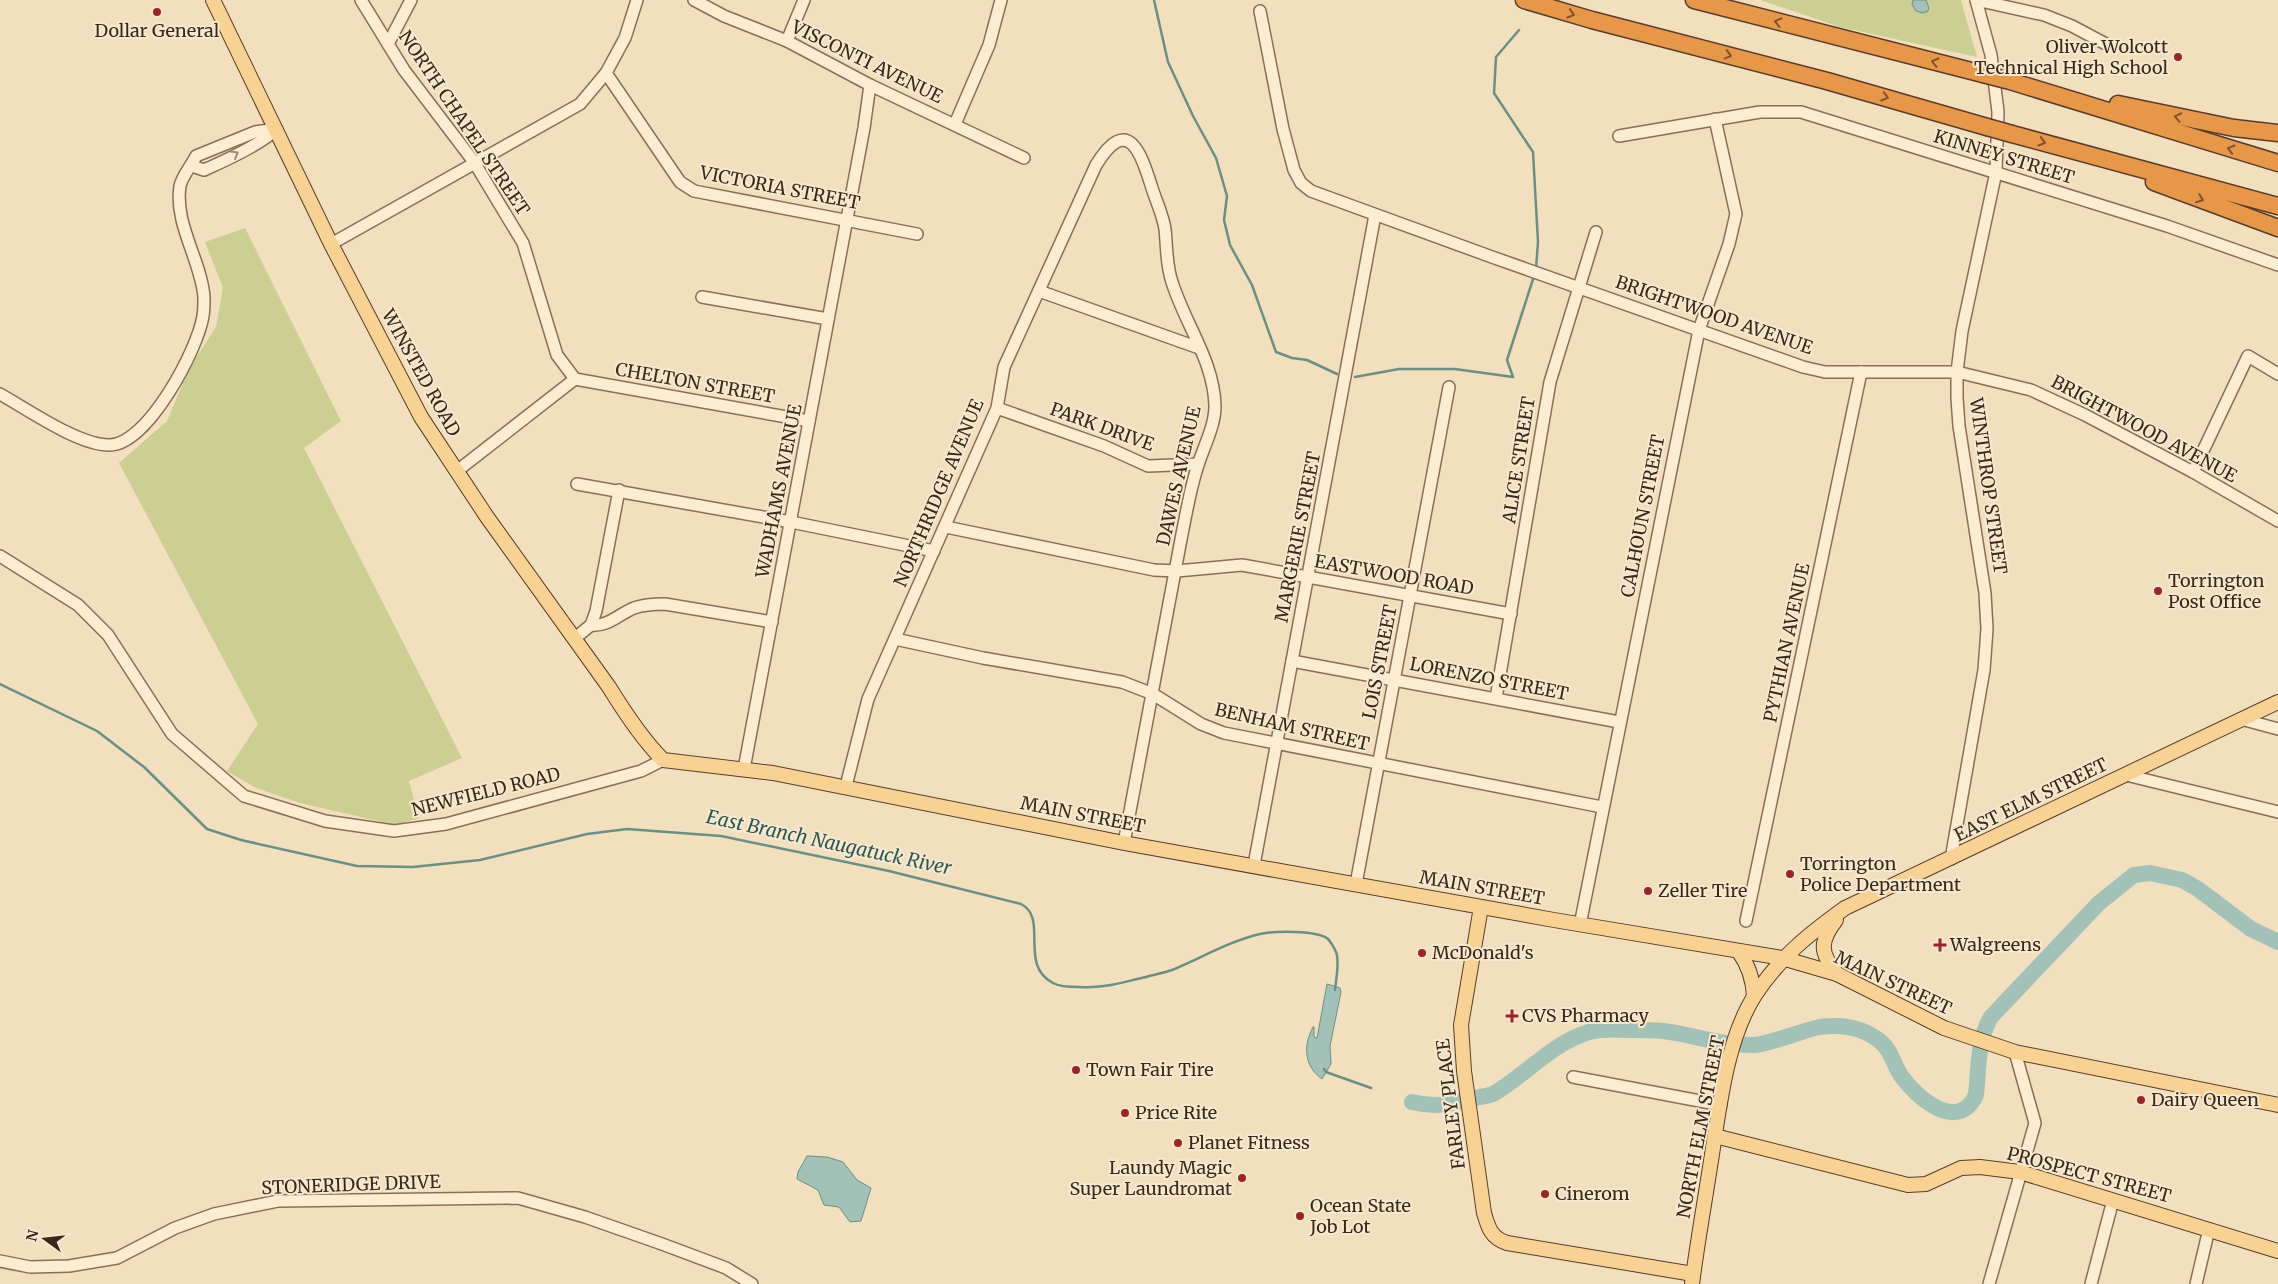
<svg xmlns="http://www.w3.org/2000/svg" width="2278" height="1284" font-family="Merriweather,serif">
	<rect width="100%" height="100%" fill="#f1dfbe"/>
	<!-- green -->
	<g fill="#cccf92">
		<path d="M1760,0h201l16,57 -137,-30z"/>
		<path d="M245,228l96,193 -37,27 158,310 -53,23 10,37 -23,7 -96,-22 -44,-15 -29,-17 31,-47 -139,-261 48,-42 23,-54 26,-40 7,-39 -18,-46z"/>
	</g>
	<!-- water -->
	<g fill="#a2c2b7" stroke="#699084">
		<path d="M1913,0h13l3,8 -1,3 -5,2 -7,-2 -4,-7z"/>
		<path d="M1327,984l13,4 1,4 -11,54 1,18 -9,15c-18,-13 -19,-33 -9,-52h1v10l3,1z"/>
		<path d="M807,1156l20,1 16,5 14,18 14,8 -10,33 -11,1 -11,-15 -15,-2 -6,-15 -21,-11 1,-7z"/>
	</g>
	<g fill="none" stroke-linecap="round" stroke-linejoin="round">
		<!-- stream -->
		<g stroke="#699084" stroke-width="2.5">
			<path d="M1154,0l14,62 25,54 23,42 11,38 -3,24 6,25 22,40 24,67 16,6 15,2 30,14"/>
			<path d="M1519,30l-23,27 -2,36 39,59 5,90 -2,26"/>
			<path d="M1355,377l44,-8h56l58,8 -6,-17 27,-84"/>
			<path d="M0,684l97,47 47,36 63,62 34,11 116,26 56,1 67,-7 107,-26 40,-5 94,7 168,35 132,33c28,14 -3,61 32,79 7,4 18,4 26,4 24,2 44,-5 67,-10 9,-3 18,-4 26,-7 29,-12 58,-29 88,-36 14,-3 57,-4 68,5 2,2 7,10 8,13 4,9 0,27 -1,38"/>
			<path d="M1324,1069l2,3 45,16"/>
		</g>
		<!-- river -->
		<path stroke="#a2c2b7" stroke-width="16" d="M1412,1102c25,6 39,2 63,-4 6,-1 13,-2 18,-4 33,-19 59,-51 96,-62 12,-3 25,-3 37,-2 13,0 26,0 38,1 30,4 60,15 90,14 17,-1 46,-14 66,-18 22,-3 44,1 61,15 11,9 13,25 21,35 16,22 56,56 74,18 3,-27 1,-54 15,-78l108,-114 35,-28 16,-2 32,7 16,9 53,40 27,13"/>
		<!-- minor casing -->
		<g stroke="#8a6f56" stroke-width="14">
			<g id="minor">
				<path d="M361,0l43,70 70,92 49,81 34,112 18,24"/>
				<path d="M694,0l30,16 63,25 83,44 154,73"/>
				<path d="M1976,0l68,15 28,11 32,17"/>
				<path d="M1260,11l23,118 11,41 7,13 10,8 181,66 311,110 22,5h132l74,18 54,25 108,57 85,49"/>
				<path d="M787,41l17,-41"/>
				<path d="M388,44l23,-44"/>
				<path d="M606,73l74,109 14,9 223,43"/>
				<path d="M955,124l34,-79 12,-45"/>
				<path d="M1619,136l141,-24h41l366,114 111,39"/>
				<path d="M192,166l12,4c18,-8 60,-27 72,-41"/>
				<path d="M331,244l249,-140 26,-31 19,-35 12,-38"/>
				<path d="M1039,291l160,57"/>
				<path d="M702,297l126,22"/>
				<path d="M575,379l234,42"/>
				<path d="M0,394c27,15 78,51 109,51 38,1 89,-96 94,-129 1,-6 1,-14 1,-19 -3,-37 -30,-73 -24,-111 2,-10 12,-21 16,-30l59,-24 21,-3"/>
				<path d="M997,408l107,38 44,20 50,-2"/>
				<path d="M457,471l118,-92"/>
				<path d="M2193,472l55,-116 30,18"/>
				<path d="M577,484l214,38 143,29"/>
				<path d="M946,527l208,43 23,1 65,-6 269,49"/>
				<path d="M0,556l78,49 30,30 64,99 72,62 81,25 69,10 52,-7 195,-53 22,-11"/>
				<path d="M591,625l5,-14 23,-121"/>
				<path d="M575,638l16,-13c17,2 28,-11 43,-17 11,-4 21,-4 31,-4l107,18"/>
				<path d="M895,639l88,19 139,24 31,12 48,30 23,9 378,74"/>
				<path d="M1292,661l327,61"/>
				<path d="M1496,698l54,-316 46,-150"/>
				<path d="M2241,719l37,10"/>
				<path d="M744,769l120,-641 6,-43"/>
				<path d="M2126,775l152,37"/>
				<path d="M846,786l22,-87 129,-291 7,-41 92,-202c32,-52 45,-12 56,23 4,13 11,27 13,41 2,18 1,36 7,53 13,42 42,79 43,124 0,19 -10,38 -16,56 -8,22 -12,48 -17,72 -19,103 -38,206 -58,309"/>
				<path d="M1951,859l33,-189 3,-41 -2,-36 -26,-167 -2,-28v-26l5,-41 34,-159 2,-60 -7,-57 -15,-55"/>
				<path d="M1254,865l121,-650"/>
				<path d="M1356,884l93,-497"/>
				<path d="M1746,921l115,-549"/>
				<path d="M1580,925l119,-595 30,-86 7,-30 -21,-95"/>
				<path d="M1573,1077l148,28"/>
				<path d="M0,1261l30,6 39,-1 48,-8 58,-30 39,-14 64,-13 240,-3 67,19 77,27 64,24 26,16"/>
				<path d="M1989,1284l46,-161 -20,-71"/>
				<path d="M2091,1284l22,-84"/>
				<path d="M2196,1284l13,-55"/>
			</g>
		</g>
		<!-- major casing -->
		<g stroke="#583d2b" stroke-width="16">
			<g id="major">
				<path d="M213,0l118,244 90,173 66,100 122,170c16,26 33,52 54,73l110,13 351,70 430,77 228,38 55,16 107,54 71,24 263,53"/>
				<path d="M1481,907l-20,118 3,46 20,142c4,14 7,25 23,30l186,31"/>
				<path d="M1836,920c-17,22 -16,33 1,54"/>
				<path d="M1739,952c10,14 14,27 15,44"/>
				<path d="M1715,1136l193,49 18,-1 35,-16 19,-1 40,5 258,79"/>
				<path d="M1692,1284c5,-39 12,-78 18,-117 9,-55 15,-125 45,-172 25,-38 54,-61 90,-87l433,-206"/>
			</g>
		</g>
		<!-- highway casing -->
		<g stroke="#583d2b" stroke-width="19">
			<g id="highway">
				<path d="M1524,0l68,20 235,61 160,46"/>
				<path d="M1694,0l289,74"/>
				<path d="M2010,81l268,82"/>
				<path d="M2118,104l116,24 44,5"/>
				<path d="M2012,134l266,72"/>
				<path d="M2154,182l124,46"/>
			</g>
		</g>
		<!-- minor -->
		<use href="#minor" stroke="#fbecd2" stroke-width="11"/>
		<!-- major -->
		<use href="#major" stroke="#f7d293" stroke-width="14"/>
		<!-- highway -->
		<use href="#highway" stroke="#e79748" stroke-width="16"/>
		<!-- highway-bridge casing -->
		<g stroke="#583d2b" stroke-width="19" stroke-linecap="butt">
			<g id="highway-bridge">
				<path d="M1983,74l27,7"/>
				<path d="M1987,127l25,7"/>
			</g>
		</g>
		<!-- highway-bridge -->
		<use href="#highway-bridge" stroke="#e79748" stroke-width="16"/>
	</g>
	<!-- one-way arrows -->
	<defs><path id="oneway-chevron" d="M-2-3.5L2.5 0L-2 3.5" fill="none" stroke-width="1.6" stroke-linecap="round" stroke-linejoin="round" transform="scale(1.25)"/></defs>
	<g stroke="#7f542d">
		<use href="#oneway-chevron" transform="translate(1571 14) rotate(16)"/>
		<use href="#oneway-chevron" transform="translate(1778 22) rotate(-166)"/>
		<use href="#oneway-chevron" transform="translate(1728 55) rotate(15)"/>
		<use href="#oneway-chevron" transform="translate(1935 62) rotate(-166)"/>
		<use href="#oneway-chevron" transform="translate(1885 97) rotate(16)"/>
		<use href="#oneway-chevron" transform="translate(2178 117) rotate(-168)"/>
		<use href="#oneway-chevron" transform="translate(2042 142) rotate(16)"/>
		<use href="#oneway-chevron" transform="translate(2231 149) rotate(-163)"/>
		<use href="#oneway-chevron" transform="translate(2200 199) rotate(21)"/>
	</g>
	<use stroke="#9a8a76" href="#oneway-chevron" transform="translate(235 154) rotate(-30)"/>
	<!-- markers -->
	<g fill="#9d222a" stroke="#f8e9ce" stroke-width="2">
		<circle cx="157" cy="12" r="5"/>
		<circle cx="2178" cy="57" r="5"/>
		<circle cx="2158" cy="591" r="5"/>
		<circle cx="1790" cy="874" r="5"/>
		<circle cx="1648" cy="891" r="5"/>
		<path d="M1937.5 937.5h5v5h5v5h-5v5h-5v-5h-5v-5h5z"/>
		<circle cx="1422" cy="953" r="5"/>
		<path d="M1509.5 1008.5h5v5h5v5h-5v5h-5v-5h-5v-5h5z"/>
		<circle cx="1076" cy="1070" r="5"/>
		<circle cx="2141" cy="1100" r="5"/>
		<circle cx="1125" cy="1113" r="5"/>
		<circle cx="1178" cy="1143" r="5"/>
		<circle cx="1242" cy="1178" r="5"/>
		<circle cx="1545" cy="1194" r="5"/>
		<circle cx="1300" cy="1216" r="5"/>
	</g>
	<g text-anchor="middle" stroke-width="4" stroke-linejoin="round" paint-order="stroke">
		<!-- poi labels -->
		<g font-size="18" fill="#39281b" stroke="#f8e9ce" text-anchor="start">
			<text x="157" y="37" text-anchor="middle">Dollar General</text>
			<text x="2168" y="53" text-anchor="end">Oliver Wolcott<tspan x="2168" dy="21">Technical High School</tspan></text>
			<text x="2168" y="587">Torrington<tspan x="2168" dy="21">Post Office</tspan></text>
			<text x="1800" y="870">Torrington<tspan x="1800" dy="21">Police Department</tspan></text>
			<text x="1658" y="897">Zeller Tire</text>
			<text x="1950" y="951">Walgreens</text>
			<text x="1432" y="959">McDonald's</text>
			<text x="1522" y="1022">CVS Pharmacy</text>
			<text x="1086" y="1076">Town Fair Tire</text>
			<text x="2151" y="1106">Dairy Queen</text>
			<text x="1135" y="1119">Price Rite</text>
			<text x="1188" y="1149">Planet Fitness</text>
			<text x="1232" y="1174" text-anchor="end">Laundy Magic<tspan x="1232" dy="21">Super Laundromat</tspan></text>
			<text x="1555" y="1200">Cinerom</text>
			<text x="1310" y="1212">Ocean State<tspan x="1310" dy="21">Job Lot</tspan></text>
		</g>
		<!-- street labels -->
		<g font-size="18" fill="#39281b" stroke="#f8e9ce">
			<text transform="translate(867 62) rotate(26)" y="6">VISCONTI AVENUE</text>
			<text transform="translate(464 123) rotate(56)" y="6">NORTH CHAPEL STREET</text>
			<text transform="translate(2004 157) rotate(17)" y="6">KINNEY STREET</text>
			<text transform="translate(780 188) rotate(11)" y="6">VICTORIA STREET</text>
			<text transform="translate(1714 315) rotate(19)" y="6">BRIGHTWOOD AVENUE</text>
			<text transform="translate(421 373) rotate(61)" y="6">WINSTED ROAD</text>
			<text transform="translate(695 383) rotate(10)" y="6">CHELTON STREET</text>
			<text transform="translate(1102 427) rotate(20)" y="6">PARK DRIVE</text>
			<text transform="translate(2144 429) rotate(28)" y="6">BRIGHTWOOD AVENUE</text>
			<text transform="translate(1519 460) rotate(-81)" y="6">ALICE STREET</text>
			<text transform="translate(1179 476) rotate(-77)" y="6">DAWES AVENUE</text>
			<text transform="translate(1988 486) rotate(82)" y="6">WINTHROP STREET</text>
			<text transform="translate(779 491) rotate(-79)" y="6">WADHAMS AVENUE</text>
			<text transform="translate(939 493) rotate(-67)" y="6">NORTHRIDGE AVENUE</text>
			<text transform="translate(1643 516) rotate(-79)" y="6">CALHOUN STREET</text>
			<text transform="translate(1298 537) rotate(-79)" y="6">MARGERIE STREET</text>
			<text transform="translate(1394 575) rotate(10)" y="6">EASTWOOD ROAD</text>
			<text transform="translate(1787 643) rotate(-78)" y="6">PYTHIAN AVENUE</text>
			<text transform="translate(1380 662) rotate(-79)" y="6">LOIS STREET</text>
			<text transform="translate(1489 679) rotate(11)" y="6">LORENZO STREET</text>
			<text transform="translate(1292 727) rotate(13)" y="6">BENHAM STREET</text>
			<text transform="translate(486 792) rotate(-14)" y="6">NEWFIELD ROAD</text>
			<text transform="translate(2031 800) rotate(-26)" y="6">EAST ELM STREET</text>
			<text transform="translate(1083 815) rotate(11)" y="6">MAIN STREET</text>
			<text transform="translate(1482 888) rotate(10)" y="6">MAIN STREET</text>
			<text transform="translate(1893 983) rotate(25)" y="6">MAIN STREET</text>
			<text transform="translate(1451 1104) rotate(-97)" y="6">FARLEY PLACE</text>
			<text transform="translate(1701 1127) rotate(-79)" y="6">NORTH ELM STREET</text>
			<text transform="translate(2089 1175) rotate(15)" y="6">PROSPECT STREET</text>
			<text transform="translate(351 1185) rotate(-2)" y="6">STONERIDGE DRIVE</text>
		</g>
		<!-- water labels -->
		<g font-size="19" font-style="italic" fill="#295a54" stroke="#f8e9ce">
			<text transform="translate(829 842) rotate(12)" y="7">East Branch Naugatuck River</text>
		</g>
	</g>
	<!-- north arrow -->
	<g transform="translate(45 1239) rotate(285)" stroke="#f8e9ce" stroke-width="4" paint-order="stroke">
	<path d="M0-4L9 19L0 12L-9 19Z" fill="#39281b"/>
	<text y="-8" font-size="14" font-weight="bold" text-anchor="middle" fill="#39281b">N</text>
	</g>
</svg>
